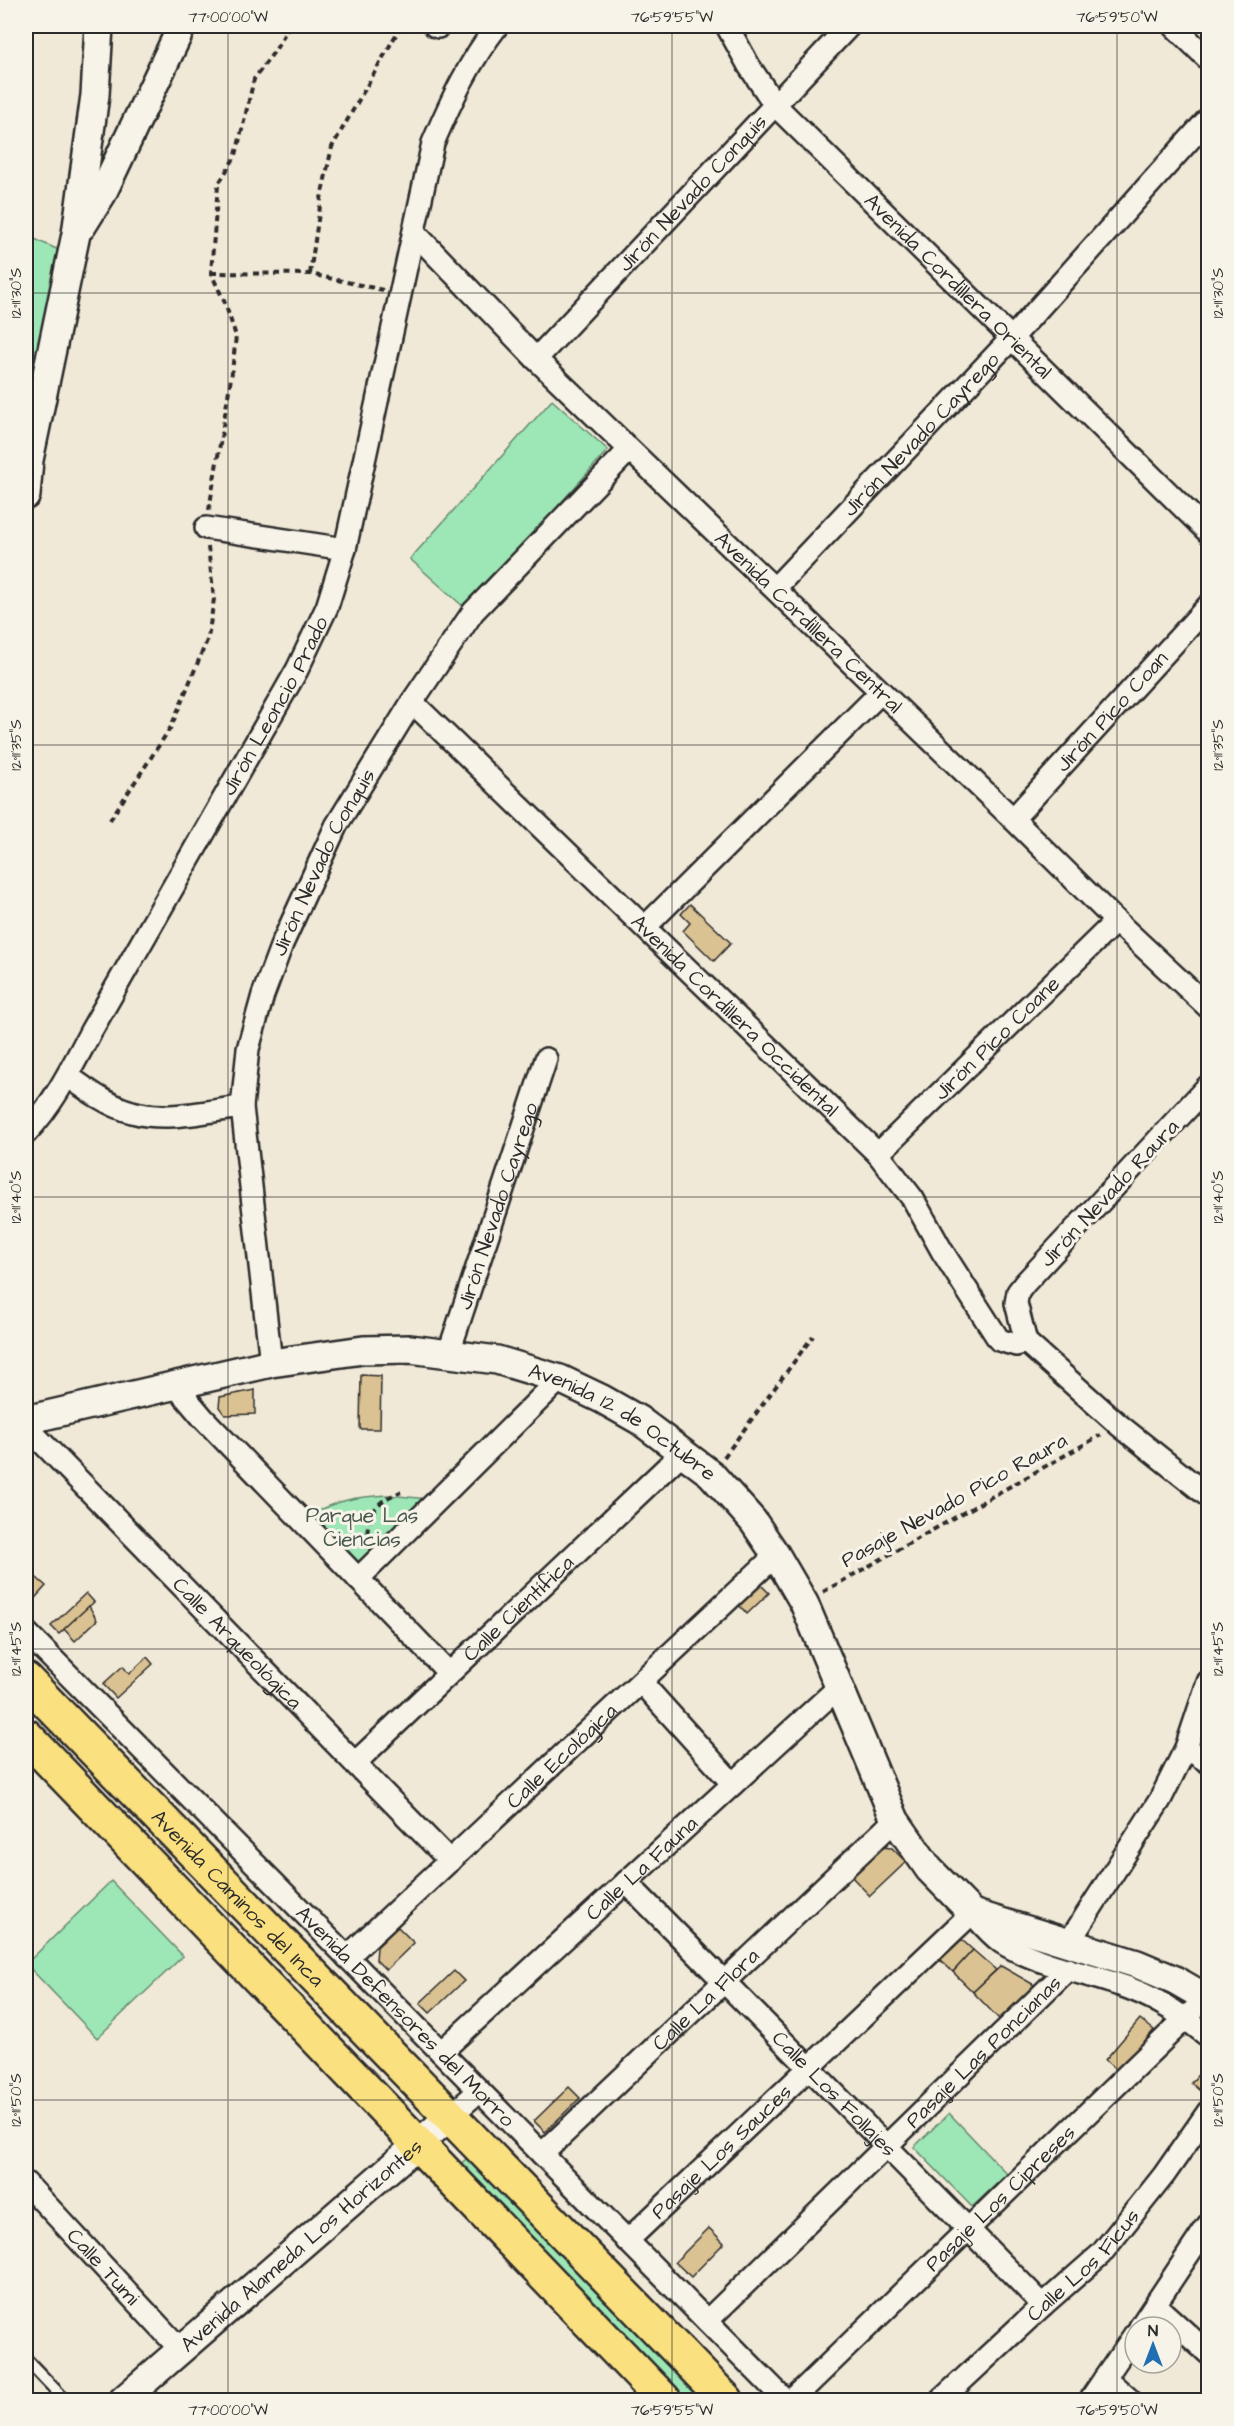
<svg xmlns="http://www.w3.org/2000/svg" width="1234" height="2426" font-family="'Architects Daughter',sans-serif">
	<rect width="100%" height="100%" fill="#f1e9d7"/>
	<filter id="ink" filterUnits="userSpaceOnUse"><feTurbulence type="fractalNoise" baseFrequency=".0167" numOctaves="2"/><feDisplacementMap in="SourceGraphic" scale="12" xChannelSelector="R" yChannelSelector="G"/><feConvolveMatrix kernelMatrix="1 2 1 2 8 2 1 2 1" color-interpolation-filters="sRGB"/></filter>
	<g filter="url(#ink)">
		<!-- green -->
		<g fill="#9de6b5" stroke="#648870" stroke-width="1.5">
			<path d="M26,235l37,17 -30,154 -7,-2z"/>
			<path d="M552,400l56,50 -142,159 -56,-50z"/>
			<path d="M388,1495l41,4 -72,66 -46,-50c28,-16 45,-18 77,-20z"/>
			<path d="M111,1881l72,75 -86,82 -71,-74z"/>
			<path d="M949,2113l58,61 -35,33 -58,-60z"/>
			<path d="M474,2152l241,248h-33l-225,-233z"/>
		</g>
		<!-- building -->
		<g fill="#dbc292" stroke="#2b2b2b" stroke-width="1.5">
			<path d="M690,904l41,39 -17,18 -31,-30 7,-8 -9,-9z"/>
			<path d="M361,1375l20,1 -1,53h-20z"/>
			<path d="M255,1390v24l-30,1 -6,-8 1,-10z"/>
			<path d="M30,1572l16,14 -20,22v-31z"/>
			<path d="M761,1585l8,8 -22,21 -8,-9z"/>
			<path d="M86,1593l8,9 -35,32 -8,-8z"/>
			<path d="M89,1606l8,14 -22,21 -11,-12z"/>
			<path d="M147,1657l6,7 -37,34 -13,-14 20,-18 6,8z"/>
			<path d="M879,1847l13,1 14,14 -36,34 -20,-21z"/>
			<path d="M398,1927l16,16 -28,27 -10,-10 1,-13z"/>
			<path d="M951,1940h11l11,10 -20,22 -17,-16z"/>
			<path d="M973,1950l23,20 -23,22 -20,-20z"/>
			<path d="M1001,1966l35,20 -37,33 -26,-27z"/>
			<path d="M454,1971l10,10 -34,32 -10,-10z"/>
			<path d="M1140,2019l14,11 -35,42 -14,-12z"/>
			<path d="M1208,2063v31l-2,2 -15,-13z"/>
			<path d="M569,2087l11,11 -35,34 -11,-11z"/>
			<path d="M709,2228l15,15 -33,34 -16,-15z"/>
		</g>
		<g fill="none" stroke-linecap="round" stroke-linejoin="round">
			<!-- service casing -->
			<g stroke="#2b2b2b" stroke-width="15">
				<path id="service" d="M26,2359l39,41"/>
			</g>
			<!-- minor casing -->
			<g stroke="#2b2b2b" stroke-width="26">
				<g id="minor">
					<path d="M435,26l3,1"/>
					<path id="s1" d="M727,26l22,40 26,39 433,427"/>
					<path d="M1174,26l34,33"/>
					<path id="s2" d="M414,232l122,127 477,460 103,102 92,86"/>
					<path id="s3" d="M536,359l313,-333"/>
					<path d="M206,528l139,21"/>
					<path id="s4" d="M775,588l236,-249 197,-220"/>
					<path id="s5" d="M412,702l466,452 35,45 29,52 57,89 17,5 10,-3"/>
					<path id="s6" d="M1013,819l195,-213"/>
					<path d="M645,927l236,-235"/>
					<path d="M68,1076c19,14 41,30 64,36 34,10 76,-1 110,-5"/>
					<path d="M1208,1086l-183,197 -7,9 -2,11 10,39 93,83 89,71"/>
					<path id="s7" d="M26,1133c28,-29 46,-66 65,-102l206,-361 30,-63 18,-58 88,-406c18,-42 36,-81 64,-117"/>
					<path id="s8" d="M878,1154l238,-233"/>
					<path id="s9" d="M449,1352l97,-293"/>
					<path id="s10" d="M271,1363l-29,-256 6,-58 15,-54 19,-51 54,-118 76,-124 61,-90 156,-162"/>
					<path d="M175,1385l28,33 246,255"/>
					<path id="s11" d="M26,1426l424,435"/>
					<path d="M358,1579l202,-200"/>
					<path id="s12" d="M26,1632l759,768"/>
					<path d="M641,1682l92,102"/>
					<path d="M1186,1748l22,14"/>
					<path id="s13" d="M355,1763l328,-311"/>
					<path id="s14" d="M626,1882l417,423"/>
					<path d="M1069,1942l91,-142 26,-52 22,-66"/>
					<path id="s15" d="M347,1957l429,-402"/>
					<path id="s16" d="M441,2052l399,-366"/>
					<path d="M449,2117l30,-26"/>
					<path id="s17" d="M542,2154l353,-334"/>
					<path id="s18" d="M26,2183l156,168"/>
					<path id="s19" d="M627,2241l345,-328c9,10 18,21 29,29 38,24 88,31 130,47 29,11 53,28 77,47"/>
					<path d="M1155,2305l53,48"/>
					<path id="s20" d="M707,2321l361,-352"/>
					<path d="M1140,2327l68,-102"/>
					<path d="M1105,2378l25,22"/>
					<path id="s21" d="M792,2400l402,-390"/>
					<path id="s22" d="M941,2400l102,-95 58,-51 63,-79 44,-63"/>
					<path d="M1090,2400l45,-66"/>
				</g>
			</g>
			<!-- tertiary casing -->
			<g stroke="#2b2b2b" stroke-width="32">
				<g id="tertiary">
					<path d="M82,226l20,-32 80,-168"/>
					<path d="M26,495l3,-35 47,-226 19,-139 4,-69"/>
					<path id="s23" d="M26,1420l245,-57 92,-13 47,-1 87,11 63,19 42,20 37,21 72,54 42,47 23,34 28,48 91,217 34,49 43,44 165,51 38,16 33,19"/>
					<path id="s24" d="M123,2400l326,-283"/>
				</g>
			</g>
			<!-- primary casing -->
			<g stroke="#2b2b2b" stroke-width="38">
				<g id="primary">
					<path id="s25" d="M26,1680l700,720"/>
					<path d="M26,1736l638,664"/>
				</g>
			</g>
			<!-- path -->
			<g stroke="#2b2b2b" stroke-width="4" stroke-dasharray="6 4.5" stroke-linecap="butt">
				<path d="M211,273l99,1 73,16"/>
				<path d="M310,274l12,-81 10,-46 69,-121"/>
				<path d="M209,510l23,-138 4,-36 -11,-33 -14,-30 7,-88 18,-30 18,-76 22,-30 13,-23"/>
				<path d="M110,820l61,-93 37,-89 6,-39 -6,-52"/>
				<path d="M724,1457l89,-121"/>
				<path d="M369,1543c-6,-27 8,-43 32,-51"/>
				<path d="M823,1592l278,-157"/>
			</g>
			<!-- service -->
			<use href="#service" stroke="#f7f3e8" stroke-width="10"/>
			<!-- minor -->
			<use href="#minor" stroke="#f7f3e8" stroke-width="21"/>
			<!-- tertiary -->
			<use href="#tertiary" stroke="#f7f3e8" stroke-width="27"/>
			<!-- primary -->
			<use href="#primary" stroke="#fbe080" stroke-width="33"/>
		</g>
	</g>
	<!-- ticks -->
	<path fill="none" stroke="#2b2b2b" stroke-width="1.5" stroke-opacity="0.45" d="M228,26v2374M672,26v2374M1117,26v2374M26,293h1182M26,745h1182M26,1197h1182M26,1649h1182M26,2100h1182"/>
	<g text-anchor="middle" stroke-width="6" stroke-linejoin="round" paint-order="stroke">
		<!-- street labels -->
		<g font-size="21" fill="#2b2b2b" stroke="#f7f3e8">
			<text dy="7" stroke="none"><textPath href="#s3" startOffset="228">Jirón Nevado Conquis</textPath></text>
			<text dy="7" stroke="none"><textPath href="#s1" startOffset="350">Avenida Cordillera Oriental</textPath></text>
			<text dy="7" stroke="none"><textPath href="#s4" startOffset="212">Jirón Nevado Cayrego</textPath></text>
			<text dy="7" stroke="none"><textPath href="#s2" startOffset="555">Avenida Cordillera Central</textPath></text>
			<text dy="7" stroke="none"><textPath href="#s7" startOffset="495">Jirón Leoncio Prado</textPath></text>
			<text dy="7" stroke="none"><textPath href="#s6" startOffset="146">Jirón Pico Coan</textPath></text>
			<text dy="7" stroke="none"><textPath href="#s10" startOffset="518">Jirón Nevado Conquis</textPath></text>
			<text dy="7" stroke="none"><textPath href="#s5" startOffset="450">Avenida Cordillera Occidental</textPath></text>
			<text dy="7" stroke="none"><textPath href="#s8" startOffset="166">Jirón Pico Coane</textPath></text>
			<text transform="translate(1109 1193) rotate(-47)" y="7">Jirón Nevado Raura</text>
			<text dy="7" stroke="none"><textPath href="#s9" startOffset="154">Jirón Nevado Cayrego</textPath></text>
			<text dy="7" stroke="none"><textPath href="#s23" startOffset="620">Avenida 12 de Octubre</textPath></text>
			<text transform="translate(954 1500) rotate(-29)" y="7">Pasaje Nevado Pico Raura</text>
			<text dy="7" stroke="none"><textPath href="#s13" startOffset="225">Calle Científica</textPath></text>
			<text dy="7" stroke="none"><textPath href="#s11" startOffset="303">Calle Arqueológica</textPath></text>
			<text dy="7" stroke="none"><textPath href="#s15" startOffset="294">Calle Ecológica</textPath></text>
			<text dy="7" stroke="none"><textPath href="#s16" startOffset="272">Calle La Fauna</textPath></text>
			<text dy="7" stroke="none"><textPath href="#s25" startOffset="304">Avenida Caminos del Inca</textPath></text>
			<text dy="7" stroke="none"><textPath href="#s17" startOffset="225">Calle La Flora</textPath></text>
			<text dy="7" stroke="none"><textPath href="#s12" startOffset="540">Avenida Defensores del Morro</textPath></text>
			<text dy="7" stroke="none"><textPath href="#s20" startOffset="386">Pasaje Las Poncianas</textPath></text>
			<text dy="7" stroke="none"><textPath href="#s14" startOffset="297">Calle Los Follajes</textPath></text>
			<text dy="7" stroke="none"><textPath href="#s19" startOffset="130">Pasaje Los Sauces</textPath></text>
			<text dy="7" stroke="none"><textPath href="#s21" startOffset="290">Pasaje Los Cipreses</textPath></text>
			<text dy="7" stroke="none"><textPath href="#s24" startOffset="236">Avenida Alameda Los Horizontes</textPath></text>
			<text dy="7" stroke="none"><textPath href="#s22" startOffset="196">Calle Los Ficus</textPath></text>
			<text dy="7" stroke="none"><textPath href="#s18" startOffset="114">Calle Tumi</textPath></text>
		</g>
		<!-- park labels -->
		<g font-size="21" fill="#485a4e" stroke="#f7f3e8">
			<text x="362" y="1522">Parque Las<tspan x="362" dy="24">Ciencias</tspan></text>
		</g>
	</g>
	<!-- margin -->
	<rect width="1234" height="2426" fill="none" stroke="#f7f3e8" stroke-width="66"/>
	<!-- north arrow -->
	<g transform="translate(1153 2345)"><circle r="28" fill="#f7f3e8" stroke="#a5a39c" stroke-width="1.5"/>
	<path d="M0-4.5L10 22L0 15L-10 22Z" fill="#1f6fb2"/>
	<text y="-9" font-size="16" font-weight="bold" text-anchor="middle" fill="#2b2b2b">N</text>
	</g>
	<rect x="33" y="33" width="1168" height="2360" fill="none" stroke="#2b2b2b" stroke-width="2"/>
	<g font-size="15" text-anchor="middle" fill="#2b2b2b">
		<text x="228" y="22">77°00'00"W</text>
		<text x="672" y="22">76°59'55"W</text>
		<text x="1117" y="22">76°59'50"W</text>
		<text transform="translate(16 293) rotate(-90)" y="5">12°11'30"S</text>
		<text transform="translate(1218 293) rotate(-90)" y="5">12°11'30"S</text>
		<text transform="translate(16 745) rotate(-90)" y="5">12°11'35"S</text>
		<text transform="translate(1218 745) rotate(-90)" y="5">12°11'35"S</text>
		<text transform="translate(16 1197) rotate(-90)" y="5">12°11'40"S</text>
		<text transform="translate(1218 1197) rotate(-90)" y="5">12°11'40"S</text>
		<text transform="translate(16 1649) rotate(-90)" y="5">12°11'45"S</text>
		<text transform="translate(1218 1649) rotate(-90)" y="5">12°11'45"S</text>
		<text transform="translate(16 2100) rotate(-90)" y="5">12°11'50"S</text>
		<text transform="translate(1218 2100) rotate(-90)" y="5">12°11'50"S</text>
		<text x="228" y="2415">77°00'00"W</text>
		<text x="672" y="2415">76°59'55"W</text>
		<text x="1117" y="2415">76°59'50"W</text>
	</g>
</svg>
